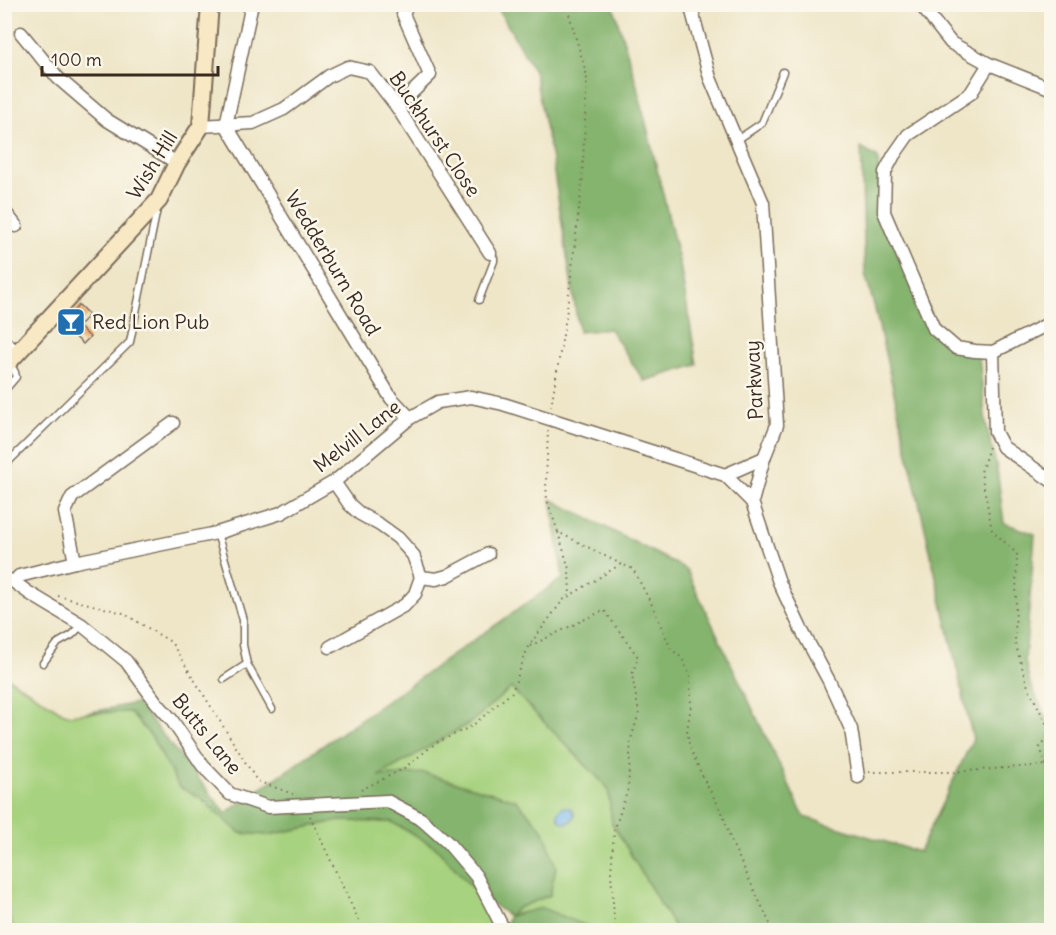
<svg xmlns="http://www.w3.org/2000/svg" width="1056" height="935" font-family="Delius,sans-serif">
	<rect width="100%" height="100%" fill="#fbf7ec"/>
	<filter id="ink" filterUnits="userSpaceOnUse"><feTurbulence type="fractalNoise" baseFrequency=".0167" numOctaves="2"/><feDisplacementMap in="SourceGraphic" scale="12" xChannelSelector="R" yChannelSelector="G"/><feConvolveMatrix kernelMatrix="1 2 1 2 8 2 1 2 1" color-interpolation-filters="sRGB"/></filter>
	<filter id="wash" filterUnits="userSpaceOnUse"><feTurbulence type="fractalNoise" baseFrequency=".008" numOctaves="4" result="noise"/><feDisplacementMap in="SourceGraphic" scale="24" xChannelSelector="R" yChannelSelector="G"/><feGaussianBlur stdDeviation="1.35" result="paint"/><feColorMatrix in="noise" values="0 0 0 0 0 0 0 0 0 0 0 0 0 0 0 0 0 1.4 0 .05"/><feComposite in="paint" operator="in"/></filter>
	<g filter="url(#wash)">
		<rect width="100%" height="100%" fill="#efe6c8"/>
		<!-- green -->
		<g fill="#a7d27f" stroke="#717e4e" stroke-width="1.5">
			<path d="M5,676l57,36 8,3 16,-2 43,-1 22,24 28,51 20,10 41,36 28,2 70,-14 54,1 45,26 39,44 19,38h-482l1,-1 -9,-19z"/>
			<path d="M511,688l97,100 4,35 64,107h-83l-1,-2 -68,-16 -15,4 9,-8 32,-13 -173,-119 93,-53z"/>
		</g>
		<!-- forest -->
		<g fill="#85b46e" stroke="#606f46" stroke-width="1.5">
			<path d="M496,5h117l23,77 44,183 17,100 -53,16 -34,-52 -31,3 -27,-172 -18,-89z"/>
			<path d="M861,148l17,10 3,55 62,126 36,18 7,67 11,45 7,54 31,11 -10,127 5,23 21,43v203h-375l-64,-107 -4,-35 -97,-100 -41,35 -91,53 45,-3 92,27 28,31 12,36 -6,28 -32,13 -9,8 33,-8 50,20 1,2h-85l-2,-7 3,-7 -33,-24 -39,-44 -45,-26 -54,-1 -70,14 -28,-2 -41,-36 -20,-10 -28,-51 -21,-24 -44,1 51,-10 89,110 337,-235 -12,-79 135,70 118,248 115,35 54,-113 -99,-434 -9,-31z"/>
		</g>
		<!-- water -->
		<circle fill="#77b9ec" stroke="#597285" stroke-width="1.5" cx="566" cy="815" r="8"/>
		<g id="blocks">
			<!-- building -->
			<path fill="#f2b074" d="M79,305l10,10 -11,11 12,11 -7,7 -12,-11 -2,3 -10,-10z"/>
		</g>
	</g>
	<g filter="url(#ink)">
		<use href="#blocks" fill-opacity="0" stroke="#7a6c5a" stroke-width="1.5"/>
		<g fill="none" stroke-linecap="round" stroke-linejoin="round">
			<!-- lane casing -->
			<g stroke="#7a6c5a" stroke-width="9">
				<g id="lane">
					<path d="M737,140l25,-17 21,-51"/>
					<path d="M479,300l15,-39v-3l-4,-5"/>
					<path d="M4,391l12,-14 -1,-5 -6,-10"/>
					<path d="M4,470l1,-5 125,-123 27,-133"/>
					<path d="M217,533l26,87v25l4,19 -23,15"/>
					<path d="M43,663l15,-20 14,-8 10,-10"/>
					<path d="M247,664l25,45"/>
				</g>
			</g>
			<!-- street casing -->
			<g stroke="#7a6c5a" stroke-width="15">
				<g id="street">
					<path d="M252,4l-26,121 165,273 19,20"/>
					<path d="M690,4l20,74 53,125 14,222 -13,33 -12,44 27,80 22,47 28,52 22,48 7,48"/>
					<path d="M920,4l31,39 38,21 63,25"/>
					<path d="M21,33l37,45 49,42 70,43"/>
					<path d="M989,64l-18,29 -63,42 -14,20 -9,17 -1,40 50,117 22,19 19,3 18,1 59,-30"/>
					<path d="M397,107l33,-32 -27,-61 5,-10"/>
					<path d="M201,126l52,-3 31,-14 45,-33 19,-9 22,5 27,35 93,146"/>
					<path d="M4,211l12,15"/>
					<path d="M4,342l14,11"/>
					<path d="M993,352l2,80 8,15 49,34"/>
					<path d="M725,475l39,-17"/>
					<path d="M75,562l-10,-50 7,-15 101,-74"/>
					<path d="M421,577l15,2 11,-3 41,-22"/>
					<path d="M4,578l10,4 15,11 53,32 44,36 30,41 15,17 32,47 27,28 38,13 119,-6 34,18 27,24 28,33 28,54"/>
					<path d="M14,582l5,-6 56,-14 142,-29 64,-20 53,-31 76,-64 28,-16 33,-5 32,7 222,71 27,27"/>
					<path d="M330,647l75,-42 10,-11 6,-17 -8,-22 -15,-17 -18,-13 -20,-11 -10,-9 -16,-23"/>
				</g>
			</g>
			<!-- secondary casing -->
			<g stroke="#7a6c5a" stroke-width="20">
				<path id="secondary" d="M4,367l155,-167 18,-37 24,-37 9,-122"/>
			</g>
			<!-- path -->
			<g stroke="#7a6c5a" stroke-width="2" stroke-dasharray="1.5 4.5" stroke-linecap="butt">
				<path d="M551,407l15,-90 16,-132 5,-109 -21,-72"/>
				<path d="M548,430l-2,52 1,18 11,32 63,32"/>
				<path d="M989,447l-8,25 11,58 25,24 -2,89 13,44 23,46"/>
				<path d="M558,532l11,37 1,27"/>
				<path d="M58,596l65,17 48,29 86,139 36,13"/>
				<path d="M530,646l74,-36 34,47 -6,18 7,38 -8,26 -3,50 -14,42 -3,42 4,57"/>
				<path d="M1052,733l-12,14 6,18 6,8"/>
				<path d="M869,772h83l94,-7"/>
				<path d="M361,790l42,-21 33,-26 36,-17 40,-34 16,-45 35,-47 58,-36 12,5 19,36 19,44 11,9 8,18 1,30 -4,24 2,15 14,33 19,34 9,29 42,89"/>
				<path d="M310,816l53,114"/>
			</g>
			<!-- lane -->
			<use href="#lane" stroke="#fff" stroke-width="6"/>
			<!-- street -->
			<use href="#street" stroke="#fff" stroke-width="12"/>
			<!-- secondary -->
			<use href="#secondary" stroke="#f8e8c3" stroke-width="16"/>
		</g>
	</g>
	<!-- icons -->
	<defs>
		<g id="bar-square" transform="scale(1.5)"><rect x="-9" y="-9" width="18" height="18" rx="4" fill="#1f6fb2" stroke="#fbf7ec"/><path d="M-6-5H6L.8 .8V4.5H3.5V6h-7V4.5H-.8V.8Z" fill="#fff"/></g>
	</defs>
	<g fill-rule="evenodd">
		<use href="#bar-square" x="71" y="322"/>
	</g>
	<g text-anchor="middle" stroke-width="5" stroke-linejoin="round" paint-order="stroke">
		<!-- street labels -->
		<g font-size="20" fill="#3b2a1e" stroke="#fbf7ec">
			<text transform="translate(435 134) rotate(56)" y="7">Buckhurst Close</text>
			<text transform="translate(152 165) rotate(-58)" y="7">Wish Hill</text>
			<text transform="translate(333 263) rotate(59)" y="7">Wedderburn Road</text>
			<text transform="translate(754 380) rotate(-93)" y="7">Parkway</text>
			<text transform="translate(357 436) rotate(-38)" y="7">Melvill Lane</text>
			<text transform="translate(207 734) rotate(51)" y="7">Butts Lane</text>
		</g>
		<!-- poi labels -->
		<g font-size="20" fill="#3b2a1e" stroke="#fbf7ec" text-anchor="start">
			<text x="92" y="329">Red Lion Pub</text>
		</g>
	</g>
	<!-- margin -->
	<rect width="1056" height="935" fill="none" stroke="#fbf7ec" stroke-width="24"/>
	<!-- scale -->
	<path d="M42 66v9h176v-9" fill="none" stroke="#3b2a1e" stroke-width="3"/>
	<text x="51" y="66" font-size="18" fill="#3b2a1e" stroke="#fbf7ec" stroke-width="4.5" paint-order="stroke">100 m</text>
</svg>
